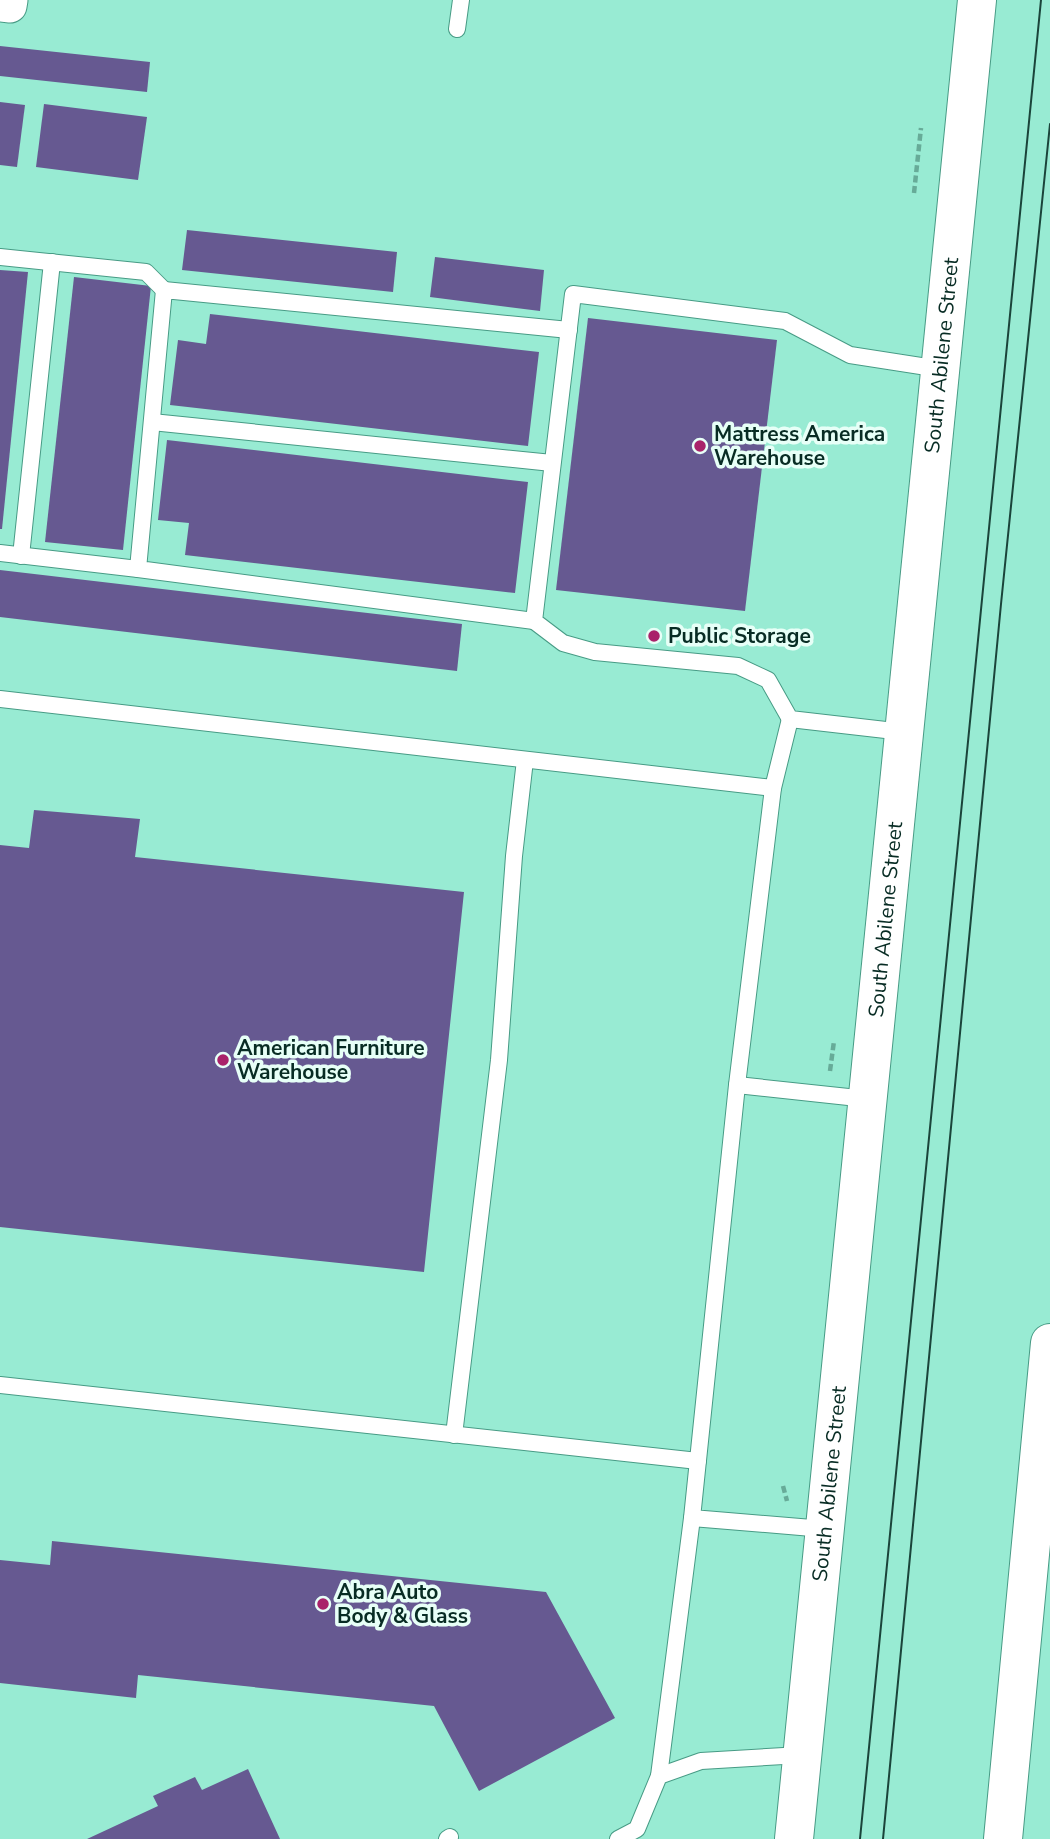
<svg xmlns="http://www.w3.org/2000/svg" width="1050" height="1839" font-family="'Nunito Sans',sans-serif">
	<rect width="100%" height="100%" fill="#98ebd3"/>
	<!-- building -->
	<g fill="#665991">
		<path d="M0,46l150,16 -3,30 -147,-16z"/>
		<path d="M0,102l25,3 -8,62 -17,-2z"/>
		<path d="M44,104l103,13 -9,63 -102,-13z"/>
		<path d="M187,230l210,22 -4,40 -211,-22z"/>
		<path d="M435,257l109,13 -4,41 -110,-14z"/>
		<path d="M0,270l28,2 -26,257h-2z"/>
		<path d="M74,277l77,9 -28,264 -78,-8z"/>
		<path d="M210,314l329,38 -11,94 -358,-41 8,-65 28,4z"/>
		<path d="M588,318l189,22 -32,271 -189,-21z"/>
		<path d="M167,440l361,42 -13,111 -330,-38 4,-32 -31,-3z"/>
		<path d="M0,570l462,54 -5,47 -457,-54z"/>
		<path d="M34,810l106,9 -5,38 329,35 -40,380 -424,-45v-382l29,3z"/>
		<path d="M52,1541l494,51 69,126 -136,73 -45,-85 -296,-31 -2,23 -136,-15v-123l50,5z"/>
		<path d="M248,1769l32,70h-193l71,-33 -5,-10 42,-19 7,13z"/>
	</g>
	<g fill="none" stroke-linecap="round" stroke-linejoin="round">
		<!-- lane casing -->
		<g stroke="#479b85" stroke-width="18">
			<g id="lane">
				<path d="M457,29l4,-29"/>
				<path d="M0,257l146,15 18,18"/>
				<path d="M152,422l400,41"/>
				<path d="M0,553l138,16"/>
				<path d="M21,556l31,-294"/>
				<path d="M534,621l-396,-52 26,-279 405,40"/>
				<path d="M0,699l773,89"/>
				<path d="M790,719l-17,69 -36,297 -45,433 132,11"/>
				<path d="M903,732l-113,-13 -22,-39 -30,-14 -143,-14 -32,-9 -29,-22 39,-327 212,27 65,34 90,14"/>
				<path d="M737,1085l130,14"/>
				<path d="M0,1385l698,76"/>
				<path d="M454,1435l45,-375 15,-204 11,-96"/>
				<path d="M659,1776l33,-258"/>
				<path d="M447,1839l3,-2"/>
				<path d="M618,1839l19,-10 22,-53 42,-15 100,-6"/>
			</g>
		</g>
		<!-- street casing -->
		<g stroke="#479b85" stroke-width="35">
			<path id="street" d="M0,5l10,1 1,-6"/>
		</g>
		<!-- secondary casing -->
		<g stroke="#479b85" stroke-width="40">
			<g id="secondary">
				<path id="s1" d="M794,1839l183,-1839"/>
			</g>
		</g>
		<!-- highway casing -->
		<g stroke="#479b85" stroke-width="40">
			<path id="highway" d="M1003,1839l47,-496"/>
		</g>
		<!-- path -->
		<g stroke="#67ab98" stroke-width="4.5" stroke-dasharray="7 3.5" stroke-linecap="butt">
			<path d="M914,193l7,-65"/>
			<path d="M830,1071l4,-30"/>
			<path d="M783,1486l4,15"/>
		</g>
		<!-- lane -->
		<use href="#lane" stroke="#fff" stroke-width="16"/>
		<!-- street -->
		<use href="#street" stroke="#fff" stroke-width="33"/>
		<!-- secondary -->
		<use href="#secondary" stroke="#fff" stroke-width="38"/>
		<!-- highway -->
		<use href="#highway" stroke="#fff" stroke-width="38"/>
		<!-- tram -->
		<g stroke="#1a443a" stroke-width="2">
			<path d="M860,1839l181,-1839"/>
			<path d="M883,1839l118,-1235 49,-480"/>
		</g>
	</g>
	<!-- markers -->
	<g fill="#a9226a" stroke="#e7fff7" stroke-width="2.5">
		<circle cx="700" cy="446" r="7"/>
		<circle cx="654" cy="636" r="7"/>
		<circle cx="223" cy="1060" r="7"/>
		<circle cx="323" cy="1604" r="7"/>
	</g>
	<g text-anchor="middle" stroke-width="7" stroke-linejoin="round" paint-order="stroke">
		<!-- street labels -->
		<g font-size="21" fill="#082c24" stroke="#e7fff7">
			<text dy="7" stroke="none"><textPath href="#s1" startOffset="1491">South Abilene Street</textPath></text>
			<text dy="7" stroke="none"><textPath href="#s1" startOffset="924">South Abilene Street</textPath></text>
			<text dy="7" stroke="none"><textPath href="#s1" startOffset="357">South Abilene Street</textPath></text>
		</g>
		<!-- poi labels -->
		<g font-size="21" font-weight="bold" fill="#082c24" stroke="#e7fff7" text-anchor="start">
			<text x="714" y="441">Mattress America<tspan x="714" dy="24">Warehouse</tspan></text>
			<text x="668" y="643">Public Storage</text>
			<text x="237" y="1055">American Furniture<tspan x="237" dy="24">Warehouse</tspan></text>
			<text x="337" y="1599">Abra Auto<tspan x="337" dy="24">Body &amp; Glass</tspan></text>
		</g>
	</g>
</svg>
